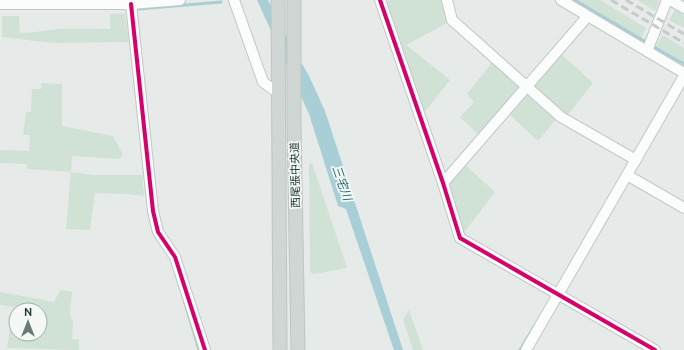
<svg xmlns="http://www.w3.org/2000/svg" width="684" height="350" font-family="Ubuntu,'Noto Sans JP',sans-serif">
	<rect width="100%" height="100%" fill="#e6eae8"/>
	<!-- green -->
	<g fill="#d0e2d5" fill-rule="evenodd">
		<path d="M388,0h56l5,22 -43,23 44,35 -27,34 -38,-113z"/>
		<path d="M579,0h21l46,28 -5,10z"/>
		<path d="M637,0h20l2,2 -4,9z"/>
		<path d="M675,10l9,5v13l-15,-8z"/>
		<path d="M110,14h15l4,28 -76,1 -51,-6v-21h17l1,17c13,0 26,-3 40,-4 16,-1 33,0 50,0z"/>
		<path d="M662,35l22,13v14l-28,-16z"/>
		<path d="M560,53l33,30 -26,33 -31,-27v-7z"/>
		<path d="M493,61l27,24v4l-41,46 -19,-18 14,-15 -7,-8z"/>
		<path d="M41,83l21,1v42l51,10 10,19 -4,4 -47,-3 -1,16 24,3h47l2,21 -17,-2 -32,-1 -5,37 -24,-1 5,-57 -44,-3v-5l-27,-1v-13l29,1 1,-16h-7l3,-23h5l1,-23h9z"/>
		<path d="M526,95h5l26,23 -19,23 -29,-27z"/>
		<path d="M312,163l35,105 -33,6 -4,-2 -1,-108z"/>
		<path d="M464,164l31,28 -33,43 -14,-47 2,-8z"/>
		<path d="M60,290l12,2 -2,23 3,6 -1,18 7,1v10l-72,-2 6,-41 -13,-2v-13l54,10zM16,310h24v24h-24z"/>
		<path d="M409,310l14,40h-10l-10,-31z"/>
	</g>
	<!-- water -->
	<path fill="#a9cfd6" d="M257,0h11l7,16 34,60 16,35 78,239h-9l-48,-141 -8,-3 -29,-92z"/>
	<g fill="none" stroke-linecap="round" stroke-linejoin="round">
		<!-- stream -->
		<g stroke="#a9cfd6" stroke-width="3">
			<path d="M575,0l71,42"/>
			<path d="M139,9l82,-7"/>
			<path d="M656,48l28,16"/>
			<path d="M184,300l15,50"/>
			<path d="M520,350l15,-25"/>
		</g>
		<!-- minor casing -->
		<g stroke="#c3c7c5" stroke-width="12">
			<g id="minor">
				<path d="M234,0l29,82 15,11"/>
				<path d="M380,0l63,183 17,55 195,112"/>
				<path d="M447,0l5,20 109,97 75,43"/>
				<path d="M561,0l123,73"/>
				<path d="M670,0l14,8"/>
				<path d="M0,4h131l49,-4"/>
				<path d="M131,4l22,207 5,21 17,25 30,93"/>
				<path d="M647,51l20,-51"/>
				<path d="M627,175l57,33"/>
				<path d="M443,183l144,-166"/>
				<path d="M526,350l158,-274"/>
			</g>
		</g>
		<!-- major casing -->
		<g stroke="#bec6c3" stroke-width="15">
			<g id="major">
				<path d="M278,0l2,350"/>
				<path d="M294,0v123l4,227"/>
			</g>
		</g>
		<!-- minor -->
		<use href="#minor" stroke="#fbfcfc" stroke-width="10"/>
		<!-- major -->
		<use href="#major" stroke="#cfd6d4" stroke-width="13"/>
		<!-- rail -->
		<g stroke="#c7cbca" stroke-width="3" stroke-dasharray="8 4" stroke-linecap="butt">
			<path d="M611,0l73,43"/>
			<path d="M626,0l58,34"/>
		</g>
		<!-- cycleway casing -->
		<g stroke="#f4f9f6" stroke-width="6">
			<g id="cycleway">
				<path d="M380,0l63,183 17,55 195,112"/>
				<path d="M131,4l22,207 5,21 17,25 30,93"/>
			</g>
		</g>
		<!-- cycleway -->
		<use href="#cycleway" stroke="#d6006c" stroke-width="4"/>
	</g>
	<g text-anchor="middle" stroke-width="3.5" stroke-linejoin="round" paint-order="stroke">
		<!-- street labels -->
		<g font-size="11" fill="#243d36" stroke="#f4f9f6">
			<text transform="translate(295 175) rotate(-91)" y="4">西尾張中央道</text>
		</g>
		<!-- water labels -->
		<g font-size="12" font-style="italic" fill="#226775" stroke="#f4f9f6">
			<text transform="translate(342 183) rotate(71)" y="4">三宅川</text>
		</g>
	</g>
	<!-- north arrow -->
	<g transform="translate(28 322)"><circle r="19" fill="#f4f9f6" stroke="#a1aea9"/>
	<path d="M0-3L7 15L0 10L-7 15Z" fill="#687a74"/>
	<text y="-6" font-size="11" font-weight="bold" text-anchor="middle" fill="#243d36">N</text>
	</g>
</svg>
